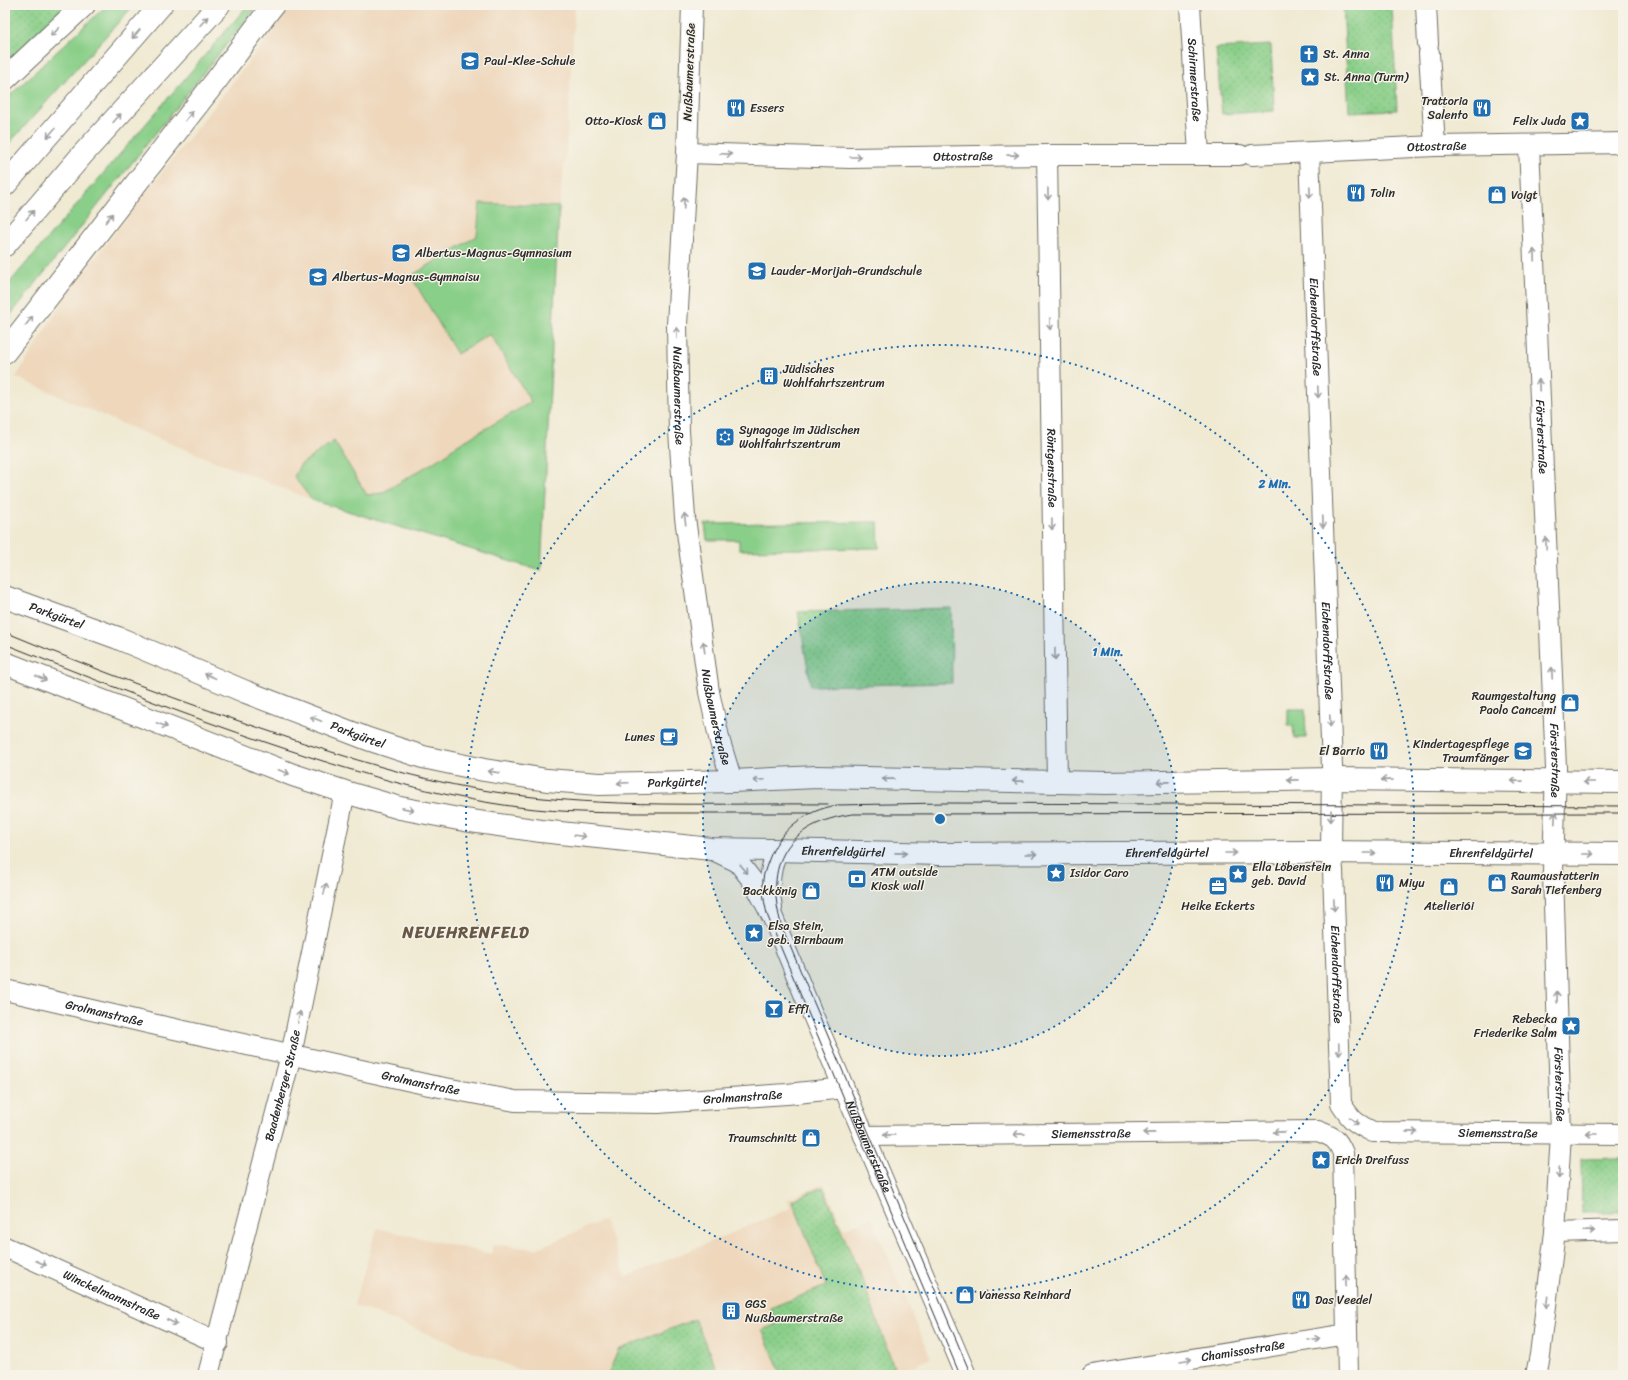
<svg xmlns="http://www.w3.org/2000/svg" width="1628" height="1380" font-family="Sriracha,sans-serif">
	<defs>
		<pattern id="park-dots" width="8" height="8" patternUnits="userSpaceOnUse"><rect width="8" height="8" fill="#8acf89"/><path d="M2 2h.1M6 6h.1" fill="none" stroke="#77b276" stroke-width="1.8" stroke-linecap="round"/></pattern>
	</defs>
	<rect width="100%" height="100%" fill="#f7f3e8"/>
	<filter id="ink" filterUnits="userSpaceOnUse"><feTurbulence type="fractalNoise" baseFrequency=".025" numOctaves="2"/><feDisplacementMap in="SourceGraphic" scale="8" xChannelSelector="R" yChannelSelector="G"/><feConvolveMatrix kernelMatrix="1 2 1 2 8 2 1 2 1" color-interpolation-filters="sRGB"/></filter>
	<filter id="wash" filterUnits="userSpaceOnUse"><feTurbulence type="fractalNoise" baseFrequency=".012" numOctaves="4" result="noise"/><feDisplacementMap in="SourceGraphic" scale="16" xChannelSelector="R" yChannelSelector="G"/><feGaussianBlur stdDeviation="0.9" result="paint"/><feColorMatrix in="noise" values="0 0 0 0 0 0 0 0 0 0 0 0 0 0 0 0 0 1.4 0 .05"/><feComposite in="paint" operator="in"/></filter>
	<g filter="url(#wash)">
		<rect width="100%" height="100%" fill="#f0ead3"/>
		<!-- built -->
		<g fill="#eed7bb">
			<path d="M293,5h282l-9,146 -7,56 -18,364 -229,-71 -185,-74 -111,-49 52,-84z"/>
			<path d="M824,1183l20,46 27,-12 60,141 -40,17h-358l-179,-70 23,-77 114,26 2,-10 43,5 68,-29 22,57 165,-69 -4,-9z"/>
		</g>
		<!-- green -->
		<g fill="#8acf89" stroke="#5a7d5a">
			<path d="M107,5h27l-129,143v-48z"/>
			<path d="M248,5h10l-253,317v-34z"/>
			<path d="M480,203l79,4 -18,364 -229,-71 -18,-23 6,-12 34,-24 33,54 15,-2 65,-39 4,-5 80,-47 -41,-68 -33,20 -46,-78 66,-40z"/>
			<path d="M878,522l1,26 -140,2v-10h-32l-2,-16z"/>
			<path d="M1288,709h17l1,29h-11l-1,-1 -1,-11h-5z"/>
		</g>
		<!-- park -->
		<g fill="url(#park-dots)" stroke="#5a7d5a">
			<path d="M5,5h62l-62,58z"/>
			<path d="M1343,5h49l5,105 -48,2z"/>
			<path d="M1271,45l3,66 -52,3 -6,-66z"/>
			<path d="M951,608l1,75 -141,3 -13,-74z"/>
			<path d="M1623,1158v54h-41l-1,-53z"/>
			<path d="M823,1187l39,92 32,88 -18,8h-94l-20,-45 15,-6 -7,-16 56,-22 -34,-86z"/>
			<path d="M695,1319l24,56h-111l10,-25z"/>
		</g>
	</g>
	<g filter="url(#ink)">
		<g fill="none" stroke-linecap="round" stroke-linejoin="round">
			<!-- minor casing -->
			<g stroke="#706e66" stroke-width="22">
				<g id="minor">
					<path id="s1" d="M692,5l-5,148 -10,172 2,106 6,87 24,174 11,50 12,39"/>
					<path id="s2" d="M1190,5l9,150"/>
					<path d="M1426,5l2,39"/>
					<path d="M1429,53l6,93"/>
					<path id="s3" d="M1529,145l27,623 -3,104 8,262 -6,98 -15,123 -4,20"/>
					<path id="s4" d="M687,153l163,5 197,-3h193"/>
					<path id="s5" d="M1309,153l23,614 -1,85 2,18 8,234c11,17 14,19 32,28l250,2"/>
					<path id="s6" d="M1047,155l10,627"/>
					<path id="s7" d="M1252,155l183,-9 188,-3"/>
					<path id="s8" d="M711,849l27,13 17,22 18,34 36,88 157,369"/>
					<path d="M772,908c-4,-20 -3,-39 6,-58"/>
					<path id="s9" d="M5,990l147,34 277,61 86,16 143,2 129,-9 57,-6"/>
					<path id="s10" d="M864,1136l454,-5c15,6 19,7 25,22l5,222"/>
					<path d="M1555,1232l68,-2"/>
					<path id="s11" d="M5,1247l213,96"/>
					<path id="s12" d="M208,1375l83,-320 54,-263"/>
					<path id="s13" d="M1092,1375l255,-41"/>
				</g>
			</g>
			<!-- major casing -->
			<g stroke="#706e66" stroke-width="24">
				<g id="major">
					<path id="s14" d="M5,597l113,41 128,54 122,47 55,18 61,13 63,10 52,4 133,-3 85,-4 289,6 226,-4 291,3"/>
					<path id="s15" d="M5,663l288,112 52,17 55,16 64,12 77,11 170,18 109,2 121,3 370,-2 312,2"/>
				</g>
			</g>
			<!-- highway casing -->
			<g stroke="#706e66" stroke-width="24">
				<g id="highway">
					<path d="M5,79l79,-74"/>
					<path d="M5,185l156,-180"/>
					<path d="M5,245l77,-90 137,-150"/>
					<path d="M5,352l210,-270 58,-77"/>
				</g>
			</g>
			<!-- minor -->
			<use href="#minor" stroke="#fff" stroke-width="20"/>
			<!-- major -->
			<use href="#major" stroke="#fff" stroke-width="22"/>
			<!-- highway -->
			<use href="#highway" stroke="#fff" stroke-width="22"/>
			<!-- tram -->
			<g stroke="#2b2b2b" stroke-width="1">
				<path d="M5,632c89,37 180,71 272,102 71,24 144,47 218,58 110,17 222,11 333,12"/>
				<path d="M5,644c88,35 176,70 266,100 80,27 162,52 247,63 46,6 92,6 138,6 51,0 103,0 154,0"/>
				<path d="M960,1375l-192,-458c-3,-10 -5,-21 -5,-31 -1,-8 2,-16 5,-24 11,-32 36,-51 69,-57l106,-2 680,3"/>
				<path d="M971,1375l-189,-448c-19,-63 5,-104 71,-113l770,-1"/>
			</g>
		</g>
		<!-- one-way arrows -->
		<defs><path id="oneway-shaft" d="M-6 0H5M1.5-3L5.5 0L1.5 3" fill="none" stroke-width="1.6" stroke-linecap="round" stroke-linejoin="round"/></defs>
		<g stroke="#a0a0a0">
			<use href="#oneway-shaft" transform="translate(204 21) rotate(-48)"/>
			<use href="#oneway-shaft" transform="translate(55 32) rotate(137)"/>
			<use href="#oneway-shaft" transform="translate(136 34) rotate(131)"/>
			<use href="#oneway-shaft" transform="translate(189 116) rotate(-52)"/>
			<use href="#oneway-shaft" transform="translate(117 118) rotate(-48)"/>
			<use href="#oneway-shaft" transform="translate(51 133) rotate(131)"/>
			<use href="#oneway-shaft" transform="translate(726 154) rotate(2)"/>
			<use href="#oneway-shaft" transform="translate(1013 155) rotate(-1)"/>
			<use href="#oneway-shaft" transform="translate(856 157)"/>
			<use href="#oneway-shaft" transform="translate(1310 192) rotate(88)"/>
			<use href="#oneway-shaft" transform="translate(1048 194) rotate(89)"/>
			<use href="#oneway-shaft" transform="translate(684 203) rotate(-87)"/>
			<use href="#oneway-shaft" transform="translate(30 215) rotate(-49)"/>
			<use href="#oneway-shaft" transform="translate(109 218) rotate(-52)"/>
			<use href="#oneway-shaft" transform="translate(1534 255) rotate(-92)"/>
			<use href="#oneway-shaft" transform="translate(29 321) rotate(-52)"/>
			<use href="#oneway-shaft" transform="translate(1050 324) rotate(89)"/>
			<use href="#oneway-shaft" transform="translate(677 333) rotate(-92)"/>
			<use href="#oneway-shaft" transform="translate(1539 385) rotate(-92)"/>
			<use href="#oneway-shaft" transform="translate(1318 392) rotate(88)"/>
			<use href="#oneway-shaft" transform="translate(685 519) rotate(-97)"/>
			<use href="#oneway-shaft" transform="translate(1323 522) rotate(88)"/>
			<use href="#oneway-shaft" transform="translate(1052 524) rotate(89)"/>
			<use href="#oneway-shaft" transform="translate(1546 543) rotate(-92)"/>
			<use href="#oneway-shaft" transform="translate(704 647) rotate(-98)"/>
			<use href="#oneway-shaft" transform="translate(1055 654) rotate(89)"/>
			<use href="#oneway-shaft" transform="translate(1552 673) rotate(-92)"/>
			<use href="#oneway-shaft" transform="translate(210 676) rotate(-157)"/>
			<use href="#oneway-shaft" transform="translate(41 678) rotate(22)"/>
			<use href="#oneway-shaft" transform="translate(316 719) rotate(-159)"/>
			<use href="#oneway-shaft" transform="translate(1330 721) rotate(88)"/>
			<use href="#oneway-shaft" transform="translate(162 725) rotate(21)"/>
			<use href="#oneway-shaft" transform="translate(284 772) rotate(21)"/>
			<use href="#oneway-shaft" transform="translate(494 772) rotate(-172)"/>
			<use href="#oneway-shaft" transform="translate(888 779) rotate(-179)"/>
			<use href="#oneway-shaft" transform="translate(759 780) rotate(177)"/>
			<use href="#oneway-shaft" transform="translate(1293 780) rotate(179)"/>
			<use href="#oneway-shaft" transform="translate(1387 780) rotate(-179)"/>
			<use href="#oneway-shaft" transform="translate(1018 781) rotate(-179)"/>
			<use href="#oneway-shaft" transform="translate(1517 781) rotate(-179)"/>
			<use href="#oneway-shaft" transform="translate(1163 782) rotate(179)"/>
			<use href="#oneway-shaft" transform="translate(1589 782) rotate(-180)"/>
			<use href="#oneway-shaft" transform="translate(623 783) rotate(178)"/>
			<use href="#oneway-shaft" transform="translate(408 809) rotate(11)"/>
			<use href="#oneway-shaft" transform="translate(1331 816) rotate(91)"/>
			<use href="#oneway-shaft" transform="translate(1555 818) rotate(-89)"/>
			<use href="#oneway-shaft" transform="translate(580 836) rotate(7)"/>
			<use href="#oneway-shaft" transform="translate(901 853) rotate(1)"/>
			<use href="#oneway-shaft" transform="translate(1231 853)"/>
			<use href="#oneway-shaft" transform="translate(1370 853)"/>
			<use href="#oneway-shaft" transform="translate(1031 854)"/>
			<use href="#oneway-shaft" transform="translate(1588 854)"/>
			<use href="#oneway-shaft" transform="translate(744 869) rotate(50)"/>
			<use href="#oneway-shaft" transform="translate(325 889) rotate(-78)"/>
			<use href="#oneway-shaft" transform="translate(1334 905) rotate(88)"/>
			<use href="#oneway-shaft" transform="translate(1557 997) rotate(-92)"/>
			<use href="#oneway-shaft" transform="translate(299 1017) rotate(-78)"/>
			<use href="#oneway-shaft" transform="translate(1339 1049) rotate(88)"/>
			<use href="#oneway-shaft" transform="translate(1354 1121) rotate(40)"/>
			<use href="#oneway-shaft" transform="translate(1279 1132) rotate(179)"/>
			<use href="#oneway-shaft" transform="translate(1412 1132) rotate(1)"/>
			<use href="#oneway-shaft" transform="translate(1149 1133) rotate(179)"/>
			<use href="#oneway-shaft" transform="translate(1019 1134) rotate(179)"/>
			<use href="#oneway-shaft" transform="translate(1592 1134) rotate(-180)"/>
			<use href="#oneway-shaft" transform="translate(889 1135) rotate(179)"/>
			<use href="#oneway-shaft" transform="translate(1559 1173) rotate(93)"/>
			<use href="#oneway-shaft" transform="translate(1589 1231) rotate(-2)"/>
			<use href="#oneway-shaft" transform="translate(41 1263) rotate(24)"/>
			<use href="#oneway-shaft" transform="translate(1346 1281) rotate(-91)"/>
			<use href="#oneway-shaft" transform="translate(1547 1302) rotate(97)"/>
			<use href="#oneway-shaft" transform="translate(172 1322) rotate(24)"/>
			<use href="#oneway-shaft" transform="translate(1314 1339) rotate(-9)"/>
			<use href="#oneway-shaft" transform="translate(1186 1360) rotate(-9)"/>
		</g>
	</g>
	<!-- distance rings -->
	<circle cx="940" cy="819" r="237" fill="#1f6fb2" fill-opacity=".12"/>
	<g fill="none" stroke="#1f6fb2" stroke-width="2" stroke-dasharray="2 4">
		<circle cx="940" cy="819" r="237"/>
		<circle cx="940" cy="819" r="474"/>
	</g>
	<!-- icons -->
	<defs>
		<g id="church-square" transform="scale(1)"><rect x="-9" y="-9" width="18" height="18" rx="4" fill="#1f6fb2" stroke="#f7f3e8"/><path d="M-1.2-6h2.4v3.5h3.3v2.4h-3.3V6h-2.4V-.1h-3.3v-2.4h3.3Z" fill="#fff"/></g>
		<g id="school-square" transform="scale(1)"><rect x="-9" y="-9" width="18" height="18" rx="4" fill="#1f6fb2" stroke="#f7f3e8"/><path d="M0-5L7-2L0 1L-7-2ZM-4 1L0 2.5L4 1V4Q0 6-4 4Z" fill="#fff"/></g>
		<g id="sight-square" transform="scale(1)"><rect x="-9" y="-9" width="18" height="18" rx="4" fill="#1f6fb2" stroke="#f7f3e8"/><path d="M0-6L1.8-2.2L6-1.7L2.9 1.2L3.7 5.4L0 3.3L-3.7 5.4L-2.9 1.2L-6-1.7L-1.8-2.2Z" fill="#fff"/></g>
		<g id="restaurant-square" transform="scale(1)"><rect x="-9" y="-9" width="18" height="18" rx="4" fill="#1f6fb2" stroke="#f7f3e8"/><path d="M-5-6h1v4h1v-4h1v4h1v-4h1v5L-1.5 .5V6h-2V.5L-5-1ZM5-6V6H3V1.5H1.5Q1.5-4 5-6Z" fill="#fff"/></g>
		<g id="shop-square" transform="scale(1)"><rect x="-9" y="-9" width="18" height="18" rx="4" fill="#1f6fb2" stroke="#f7f3e8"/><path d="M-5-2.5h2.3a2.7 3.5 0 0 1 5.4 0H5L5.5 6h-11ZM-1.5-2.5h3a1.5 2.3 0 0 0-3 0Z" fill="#fff"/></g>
		<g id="building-square" transform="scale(1)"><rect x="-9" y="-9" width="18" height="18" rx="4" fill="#1f6fb2" stroke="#f7f3e8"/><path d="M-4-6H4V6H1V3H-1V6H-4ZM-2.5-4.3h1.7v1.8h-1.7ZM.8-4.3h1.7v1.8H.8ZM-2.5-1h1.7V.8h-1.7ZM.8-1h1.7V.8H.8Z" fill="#fff"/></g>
		<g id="synagogue-square" transform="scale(1)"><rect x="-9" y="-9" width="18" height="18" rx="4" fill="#1f6fb2" stroke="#f7f3e8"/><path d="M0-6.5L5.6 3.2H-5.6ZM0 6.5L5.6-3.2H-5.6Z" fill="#fff"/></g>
		<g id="cafe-square" transform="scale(1)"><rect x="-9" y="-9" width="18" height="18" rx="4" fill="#1f6fb2" stroke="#f7f3e8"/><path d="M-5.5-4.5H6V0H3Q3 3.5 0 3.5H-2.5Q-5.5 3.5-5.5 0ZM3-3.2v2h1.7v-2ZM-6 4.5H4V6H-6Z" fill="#fff"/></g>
		<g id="bank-square" transform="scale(1)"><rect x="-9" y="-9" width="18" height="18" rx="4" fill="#1f6fb2" stroke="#f7f3e8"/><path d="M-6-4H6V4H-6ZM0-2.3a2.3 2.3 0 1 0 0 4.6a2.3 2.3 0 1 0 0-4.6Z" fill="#fff"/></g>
		<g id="office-square" transform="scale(1)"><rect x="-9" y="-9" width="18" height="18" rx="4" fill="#1f6fb2" stroke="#f7f3e8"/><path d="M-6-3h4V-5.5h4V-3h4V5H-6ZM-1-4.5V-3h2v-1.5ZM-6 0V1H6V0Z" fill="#fff"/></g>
		<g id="bar-square" transform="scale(1)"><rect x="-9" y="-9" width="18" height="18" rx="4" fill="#1f6fb2" stroke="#f7f3e8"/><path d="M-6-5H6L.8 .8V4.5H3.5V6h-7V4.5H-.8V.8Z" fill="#fff"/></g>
	</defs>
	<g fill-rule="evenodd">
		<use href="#church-square" x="1309" y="54"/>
		<use href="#school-square" x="470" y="61"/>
		<use href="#sight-square" x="1310" y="77"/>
		<use href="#restaurant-square" x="736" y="108"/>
		<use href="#restaurant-square" x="1482" y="108"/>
		<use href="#shop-square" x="657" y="121"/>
		<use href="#sight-square" x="1580" y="121"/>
		<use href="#restaurant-square" x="1356" y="193"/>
		<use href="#shop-square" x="1497" y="195"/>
		<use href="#school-square" x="401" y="253"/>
		<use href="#school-square" x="757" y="271"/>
		<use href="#school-square" x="318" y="277"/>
		<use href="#building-square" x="769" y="376"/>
		<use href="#synagogue-square" x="725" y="437"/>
		<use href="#shop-square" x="1570" y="703"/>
		<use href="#cafe-square" x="669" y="737"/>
		<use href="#restaurant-square" x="1379" y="751"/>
		<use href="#school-square" x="1523" y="751"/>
		<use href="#sight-square" x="1056" y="873"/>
		<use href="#sight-square" x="1238" y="874"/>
		<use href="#bank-square" x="857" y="879"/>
		<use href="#restaurant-square" x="1385" y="883"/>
		<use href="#shop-square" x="1497" y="883"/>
		<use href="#office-square" x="1218" y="886"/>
		<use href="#shop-square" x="1449" y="887"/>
		<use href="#shop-square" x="811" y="891"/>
		<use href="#sight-square" x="754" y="933"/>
		<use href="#bar-square" x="774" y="1009"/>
		<use href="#sight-square" x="1571" y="1026"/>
		<use href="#shop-square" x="811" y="1138"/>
		<use href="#sight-square" x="1321" y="1160"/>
		<use href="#shop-square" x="965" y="1295"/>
		<use href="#restaurant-square" x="1301" y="1300"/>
		<use href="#building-square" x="731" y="1311"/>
	</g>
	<g text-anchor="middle" stroke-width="3" stroke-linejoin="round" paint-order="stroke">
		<!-- poi labels -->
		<g font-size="12" fill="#2b2b2b" stroke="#f7f3e8" text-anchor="start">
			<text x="1323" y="58">St. Anna</text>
			<text x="484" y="65">Paul-Klee-Schule</text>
			<text x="1324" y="81">St. Anna (Turm)</text>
			<text x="1468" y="105" text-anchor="end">Trattoria<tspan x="1468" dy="14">Salento</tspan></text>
			<text x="750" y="112">Essers</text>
			<text x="643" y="125" text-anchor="end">Otto-Kiosk</text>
			<text x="1566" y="125" text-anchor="end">Felix Juda</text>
			<text x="1370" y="197">Tolin</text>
			<text x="1511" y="199">Voigt</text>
			<text x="415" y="257">Albertus-Magnus-Gymnasium</text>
			<text x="771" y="275">Lauder-Morijah-Grundschule</text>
			<text x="332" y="281">Albertus-Magnus-Gymnaisu</text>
			<text x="783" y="373">Jüdisches<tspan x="783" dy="14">Wohlfahrtszentrum</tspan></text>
			<text x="739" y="434">Synagoge im Jüdischen<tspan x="739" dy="14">Wohlfahrtszentrum</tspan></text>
			<text x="1556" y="700" text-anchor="end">Raumgestaltung<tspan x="1556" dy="14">Paolo Cancemi</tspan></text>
			<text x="655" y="741" text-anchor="end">Lunes</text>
			<text x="1509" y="748" text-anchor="end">Kindertagespflege<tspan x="1509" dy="14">Traumfänger</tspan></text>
			<text x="1365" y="755" text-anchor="end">El Barrio</text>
			<text x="1252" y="871">Ella Löbenstein<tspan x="1252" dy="14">geb. David</tspan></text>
			<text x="871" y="876">ATM outside<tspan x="871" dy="14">Kiosk wall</tspan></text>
			<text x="1070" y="877">Isidor Caro</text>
			<text x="1511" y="880">Raumaustatterin<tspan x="1511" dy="14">Sarah Tiefenberg</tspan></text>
			<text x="1399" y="887">Miyu</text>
			<text x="797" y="895" text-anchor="end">Backkönig</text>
			<text x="1218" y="910" text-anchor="middle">Heike Eckerts</text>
			<text x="1449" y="910" text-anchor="middle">Atelieri6i</text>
			<text x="768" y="930">Elsa Stein,<tspan x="768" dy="14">geb. Birnbaum</tspan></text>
			<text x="788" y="1013">Effi</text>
			<text x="1557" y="1023" text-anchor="end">Rebecka<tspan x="1557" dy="14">Friederike Salm</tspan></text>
			<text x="797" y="1142" text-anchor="end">Traumschnitt</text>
			<text x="1335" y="1164">Erich Dreifuss</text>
			<text x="979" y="1299">Vanessa Reinhard</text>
			<text x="1315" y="1304">Das Veedel</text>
			<text x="745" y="1308">GGS<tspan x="745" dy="14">Nußbaumerstraße</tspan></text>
		</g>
		<!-- street labels -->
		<g font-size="12" fill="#2b2b2b" stroke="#f7f3e8">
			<text transform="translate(689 72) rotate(-88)" y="4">Nußbaumerstraße</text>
			<text dy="4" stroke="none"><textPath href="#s2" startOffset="75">Schirmerstraße</textPath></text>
			<text dy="4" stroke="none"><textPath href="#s7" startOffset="185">Ottostraße</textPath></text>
			<text dy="4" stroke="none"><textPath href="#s4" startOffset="276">Ottostraße</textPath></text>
			<text dy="4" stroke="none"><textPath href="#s5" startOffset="174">Eichendorffstraße</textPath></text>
			<text dy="4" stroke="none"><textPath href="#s1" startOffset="391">Nußbaumerstraße</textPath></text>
			<text dy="4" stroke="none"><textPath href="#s3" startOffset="292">Försterstraße</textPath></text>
			<text dy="4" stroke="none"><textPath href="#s6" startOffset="313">Röntgenstraße</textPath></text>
			<text dy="4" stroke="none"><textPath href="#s14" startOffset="55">Parkgürtel</textPath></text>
			<text dy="4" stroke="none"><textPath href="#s5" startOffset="498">Eichendorffstraße</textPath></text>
			<text dy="4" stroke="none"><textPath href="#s1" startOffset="715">Nußbaumerstraße</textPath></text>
			<text dy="4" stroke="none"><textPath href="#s14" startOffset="379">Parkgürtel</textPath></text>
			<text dy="4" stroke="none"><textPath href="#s3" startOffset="616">Försterstraße</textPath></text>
			<text dy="4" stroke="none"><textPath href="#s14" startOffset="703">Parkgürtel</textPath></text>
			<text dy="4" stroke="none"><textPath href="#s15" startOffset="867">Ehrenfeldgürtel</textPath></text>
			<text dy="4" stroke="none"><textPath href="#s15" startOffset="1191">Ehrenfeldgürtel</textPath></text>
			<text dy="4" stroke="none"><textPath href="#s15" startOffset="1515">Ehrenfeldgürtel</textPath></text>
			<text dy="4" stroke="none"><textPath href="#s5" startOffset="822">Eichendorffstraße</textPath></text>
			<text dy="4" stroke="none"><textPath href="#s9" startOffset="102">Grolmanstraße</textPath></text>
			<text dy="4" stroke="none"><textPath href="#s9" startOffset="426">Grolmanstraße</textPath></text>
			<text dy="4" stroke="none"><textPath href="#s12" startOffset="299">Baadenberger Straße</textPath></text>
			<text dy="4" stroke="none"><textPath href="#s3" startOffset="940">Försterstraße</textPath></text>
			<text dy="4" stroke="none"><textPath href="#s9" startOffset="750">Grolmanstraße</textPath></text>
			<text dy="4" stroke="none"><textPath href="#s10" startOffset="227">Siemensstraße</textPath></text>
			<text dy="4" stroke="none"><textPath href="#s5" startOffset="1120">Siemensstraße</textPath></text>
			<text dy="4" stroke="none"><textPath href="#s8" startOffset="344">Nußbaumerstraße</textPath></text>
			<text dy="4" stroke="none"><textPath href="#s11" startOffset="117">Winckelmannstraße</textPath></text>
			<text dy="4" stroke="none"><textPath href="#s13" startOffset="153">Chamissostraße</textPath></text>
		</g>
		<!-- district labels -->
		<g font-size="16" font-weight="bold" letter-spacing="1" fill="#685846" stroke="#f7f3e8">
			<text x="466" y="938">NEUEHRENFELD</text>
		</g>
	</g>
	<circle cx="940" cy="819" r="6" fill="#1f6fb2" stroke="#f7f3e8" stroke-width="2"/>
	<g font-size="12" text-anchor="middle" font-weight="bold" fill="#1f6fb2" stroke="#f7f3e8" stroke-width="3" stroke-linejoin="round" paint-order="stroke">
		<text x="1275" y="488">2 Min.</text>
		<text x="1108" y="656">1 Min.</text>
	</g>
	<!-- margin -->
	<rect width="1628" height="1380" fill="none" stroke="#f7f3e8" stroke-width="20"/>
</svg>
